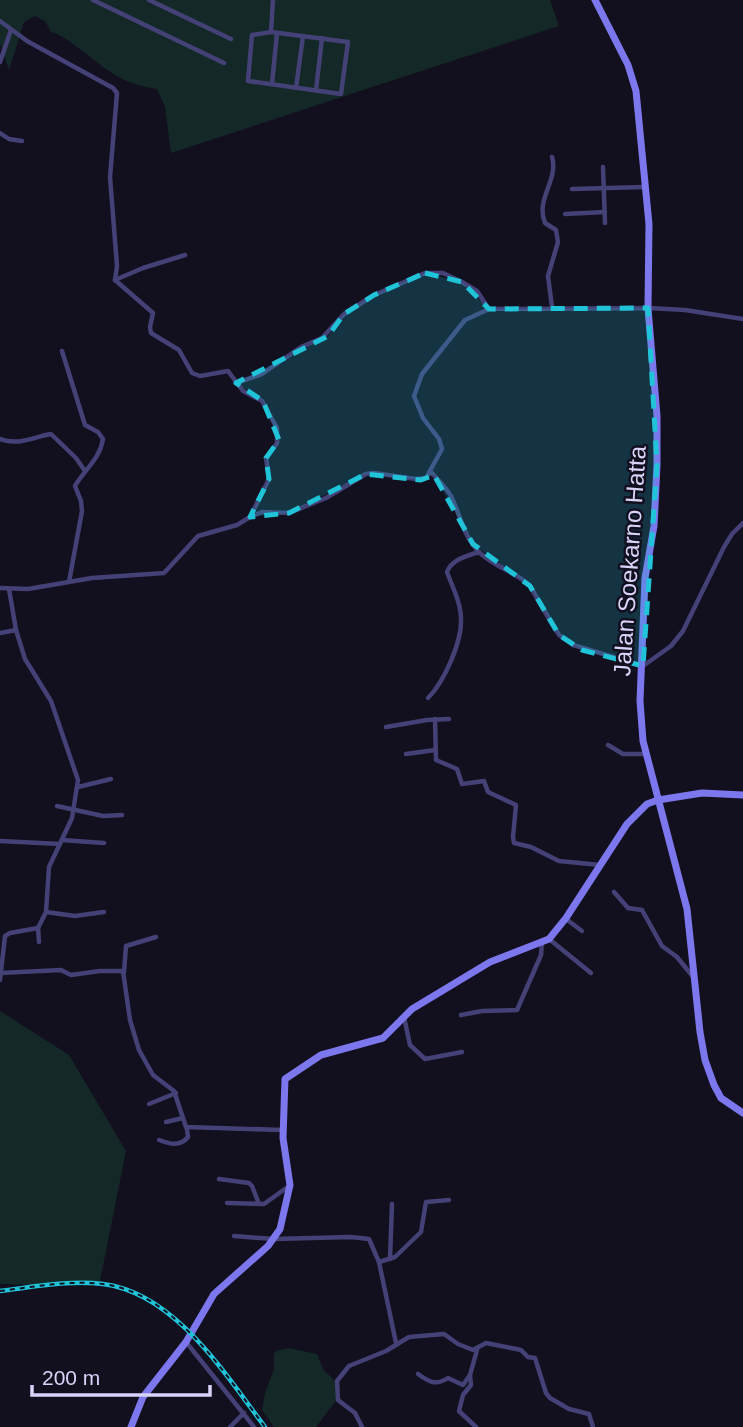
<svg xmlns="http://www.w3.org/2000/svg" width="743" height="1427" font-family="Arial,sans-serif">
	<rect width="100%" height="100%" fill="#120f1f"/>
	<!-- green -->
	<g fill="#132827">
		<path d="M0,0h550l9,26 -388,127 -6,-46 -8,-18c-33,-5 -47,-16 -73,-37 -12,-8 -19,-16 -33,-20l-6,-11 -10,-5 -11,6 -15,48 -9,-26z"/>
		<path d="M0,1011l69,44 57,96 -27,135 -99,-2z"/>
		<path d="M289,1348l28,6 6,15 13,13 1,17 -21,28h-42l-12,-17 3,-17 9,-24v-15l2,-3z"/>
	</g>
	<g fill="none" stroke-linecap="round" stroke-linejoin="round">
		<!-- street -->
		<g stroke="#444177" stroke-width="4.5">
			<path d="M93,0l131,63"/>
			<path d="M149,0l82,39"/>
			<path d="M0,21l27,20 86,47 4,5 -7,84 7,89 -2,14 38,33 -3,14 1,6 28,17 13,23 8,3 28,-5 15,20 19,10 15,27v15l-11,15 3,21 -19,38 12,-5 27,1 37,-15 40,-24 8,-1 42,6 10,-1 16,-29 -3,-10 -16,-21 -9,-22 8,-22 43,-54 24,-11 159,-1 37,2 58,9"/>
			<path d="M271,32l77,10 -7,52 -93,-13 4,-46z"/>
			<path d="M271,32l2,-32"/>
			<path d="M0,62l11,-32"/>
			<path d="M272,84l5,-51"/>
			<path d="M296,88l7,-52"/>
			<path d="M316,90l6,-52"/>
			<path d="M0,133l9,6 13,2"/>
			<path d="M603,167l2,56"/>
			<path d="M572,189l73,-2"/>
			<path d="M565,214l40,-2"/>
			<path d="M115,280l28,-12 42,-13"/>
			<path d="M552,307l-4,-31 10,-34 -2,-12 -11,-7c-10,-24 14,-43 7,-66"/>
			<path d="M62,351l23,74 13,7 5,7c-3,20 -19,31 -28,47l6,15 1,10 -13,71"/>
			<path d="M236,383l26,-9 39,-27 21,-9 22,-24 30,-19 51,-22h18l19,9 15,9 12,18"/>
			<path d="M0,439c19,7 33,-2 51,-5l25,24 9,13"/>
			<path d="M430,471c7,8 16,16 21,25 10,20 12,41 29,57 15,14 36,19 50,33l22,38 7,11 14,10 70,21 28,-20 12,-15 41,-84 8,-13 11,-11"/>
			<path d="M0,588l28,1 64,-11 72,-5 34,-37 39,-11 13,-8"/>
			<path d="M0,633l16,-3"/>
			<path d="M428,698c16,-16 34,-56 33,-79 0,-16 -9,-33 -14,-47 5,-13 20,-16 32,-20"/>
			<path d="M435,719l1,41 21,9 5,15 22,-3 4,11 28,13 -3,32 1,6 17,4 28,14 41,4"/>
			<path d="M386,727l41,-7 22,-1"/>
			<path d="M608,745l15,9h22"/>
			<path d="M406,754l29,-4"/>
			<path d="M78,787l33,-8"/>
			<path d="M57,806l46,10 19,-1"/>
			<path d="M62,840l42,3"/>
			<path d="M0,841l60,3"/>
			<path d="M614,892l14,16 14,2 20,36 15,11 17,21"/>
			<path d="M46,912l29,4 29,-4"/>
			<path d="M566,919l16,12"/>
			<path d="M38,928l1,14"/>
			<path d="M549,939l42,34"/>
			<path d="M124,972l2,-26 30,-9"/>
			<path d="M0,973l61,-3 10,5 29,-4h23l7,49 9,30 14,25 21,16 12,36 96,3"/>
			<path d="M0,980l5,-44 5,-3 28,-5 8,-16 3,-45 23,-49 6,-38 -27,-79 -26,-42 -9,-29 -7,-41"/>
			<path d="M461,1015l21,-4 35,-1 24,-55 1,-13"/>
			<path d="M404,1017l6,28 15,14 37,-7"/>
			<path d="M149,1104l27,-11"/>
			<path d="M166,1122l17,-4"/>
			<path d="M159,1140c11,4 21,7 29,-3l-1,-8"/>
			<path d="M219,1179l30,4 3,3 7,18"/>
			<path d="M227,1203l37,1 25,-18"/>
			<path d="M234,1236l40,3 77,-2 18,2 10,23 17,81"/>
			<path d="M390,1259l2,-55"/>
			<path d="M379,1262l16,-5 26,-25 5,-30 23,-2"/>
			<path d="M186,1342l68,85"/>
			<path d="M418,1374c11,8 18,12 30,4l15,7 7,-10 7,-25"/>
			<path d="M470,1375l1,10 -8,10 -4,16 17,16"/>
			<path d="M230,1427l14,-14"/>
			<path d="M362,1427l-7,-14 -17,-13 -1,-19 12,-15 37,-15 23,-14 35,-3 14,10 15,6 13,-7 35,7 7,7 7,1 11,35 4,5 19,11 20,5 4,13"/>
		</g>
		<!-- secondary -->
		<g stroke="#7c77ec" stroke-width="7">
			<path d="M595,0l33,65 8,26 13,133 -1,84 9,108v49l-3,61 -9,52 -5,123 3,40 44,168 13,123 5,28 9,25 7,13 22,15"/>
			<path d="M131,1427l12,-30 43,-55 28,-48 54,-48 12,-17 10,-44 -7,-47 2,-59 36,-24 62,-17 29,-29 78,-47 59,-23 17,-21 61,-94 20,-20 11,-4 44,-7 41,2"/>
		</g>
		<!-- rail casing -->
		<g stroke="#1fc4d9" stroke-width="4.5">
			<path id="rail" d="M0,1291c33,-4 69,-11 103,-7 72,9 122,90 162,143"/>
		</g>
		<!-- rail -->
		<use href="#rail" stroke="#120f1f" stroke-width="2" stroke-dasharray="5" stroke-linecap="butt"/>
	</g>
	<!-- marked area -->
	<path fill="#1fc4d9" fill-opacity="0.2" stroke="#1fc4d9" stroke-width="5" stroke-dasharray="14 9" stroke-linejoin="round" d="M425,273l37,9 27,27 159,-1 9,157 -14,201 -61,-16 -23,-15 -29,-49 -57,-42 -39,-69 -13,5 -55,-6 -77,39 -39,4 19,-38 -3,-21 13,-18 -16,-39 -27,-18 92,-47 16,-22 30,-19z"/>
	<g text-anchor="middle" stroke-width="5" stroke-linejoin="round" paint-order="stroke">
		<!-- street labels -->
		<g font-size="24" fill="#d8d3f9" stroke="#120f1f">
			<text transform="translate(630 561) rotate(-86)" y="8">Jalan Soekarno Hatta</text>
		</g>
	</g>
	<!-- scale -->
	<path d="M32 1385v10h178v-10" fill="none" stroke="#d8d3f9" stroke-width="3.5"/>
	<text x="42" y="1385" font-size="21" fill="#d8d3f9" stroke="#120f1f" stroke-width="5" paint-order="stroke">200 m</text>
</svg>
